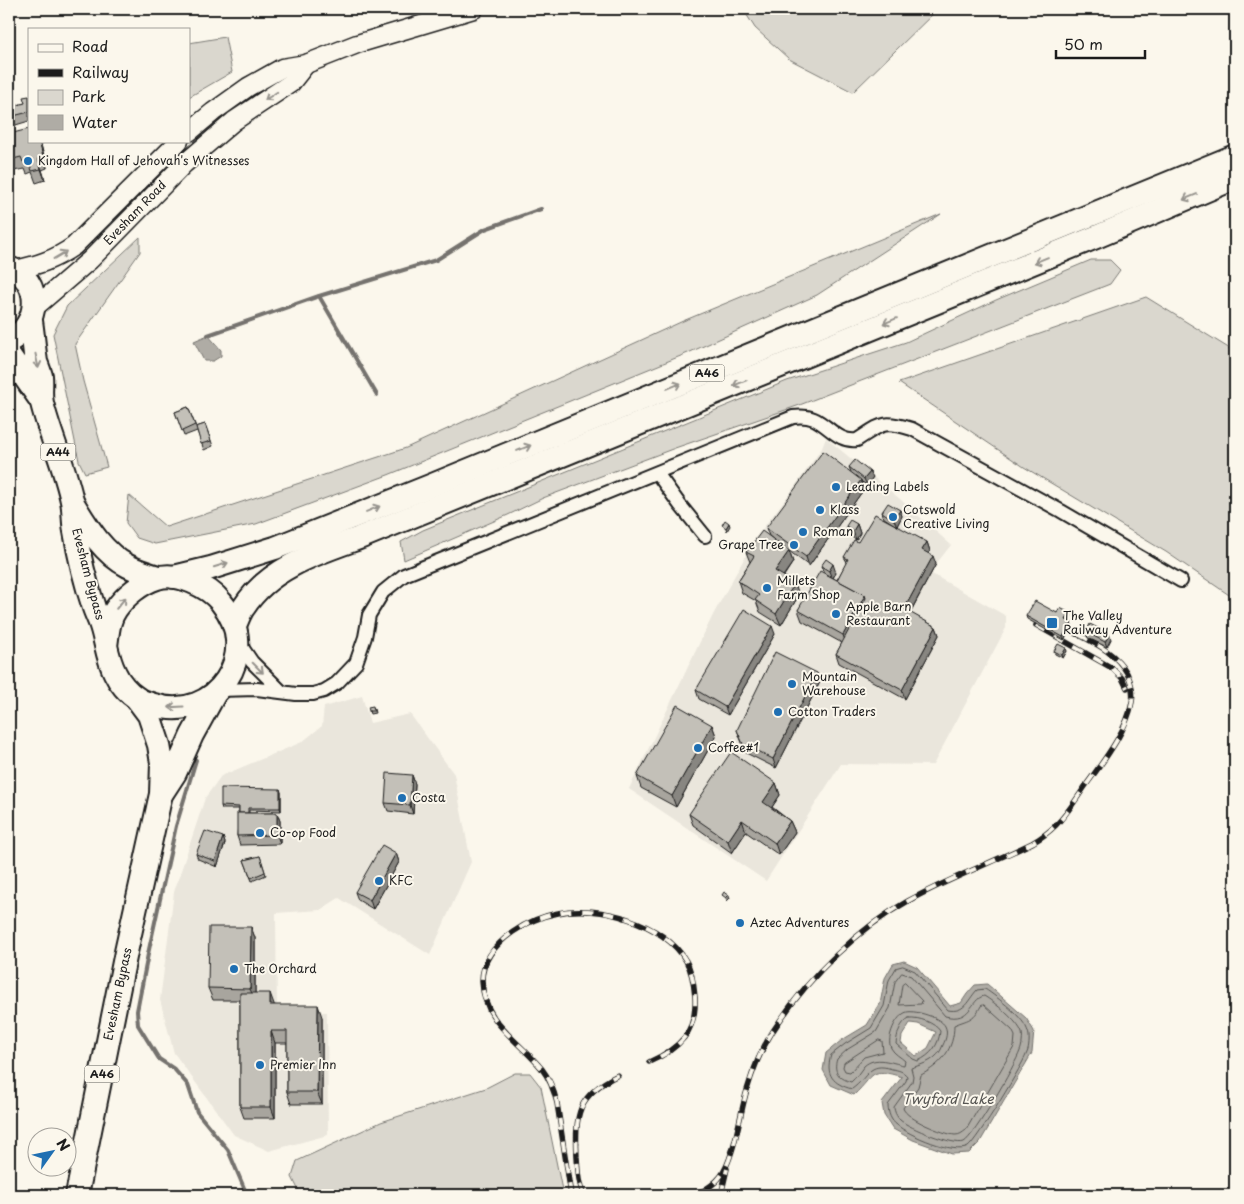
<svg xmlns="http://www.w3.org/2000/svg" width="1244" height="1204" font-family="'Playpen Sans',sans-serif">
	<rect width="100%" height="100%" fill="#fbf7ec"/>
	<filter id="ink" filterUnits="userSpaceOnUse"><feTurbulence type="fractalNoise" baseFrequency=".02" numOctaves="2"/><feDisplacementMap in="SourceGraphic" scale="10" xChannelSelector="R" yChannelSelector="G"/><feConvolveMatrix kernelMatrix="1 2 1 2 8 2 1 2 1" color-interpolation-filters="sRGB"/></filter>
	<g filter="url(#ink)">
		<!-- built -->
		<g fill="#eae6dc">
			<path d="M826,438l74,61 51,46 -15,19 -4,10 74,42v12l-73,137 -92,-1 -75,117 -137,-92 84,-174 43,-78 34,-44 32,-45z"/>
			<path d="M362,696l8,27 40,-9 44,60 17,88 -41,93 -91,-57 -19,12 -44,3 1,99h50l1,123 -59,16 -35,-16 -60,-82 -14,-53 14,-108 31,-94 16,-22 81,-34 20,-16 2,-19z"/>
		</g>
		<!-- green -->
		<g fill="#dad7ce" stroke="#7b7a75">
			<path d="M743,9h195l-85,83 -64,-33 -34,-31z"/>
			<path d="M225,37l7,35 -43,25v-54z"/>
			<path d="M941,214l-124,81 -129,58 -300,122 -132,49 -101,20 -18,-6 -11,-15 3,-28 37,32 240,-79 277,-127z"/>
			<path d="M140,237v15l-65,92 8,37 24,86 -22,6 -6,-12 -26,-127 14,-28z"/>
			<path d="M1091,260h19l10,10 -10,14 -313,122 -122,42 -132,50 -35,17 -104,45 -3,-18 22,-12 364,-149 119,-39 90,-42z"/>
			<path d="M1146,297l89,55v247l-69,-47 -142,-85 -125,-84z"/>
			<path d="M515,1073h15l11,14 22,108h-262l-9,-18 5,-16 84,-39 105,-34z"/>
		</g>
		<!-- water -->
		<g fill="#afaca5" stroke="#74726e" fill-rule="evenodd">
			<path d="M208,335l13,15v6l-8,5h-9l-10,-20z"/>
			<path d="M904,961l13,6 33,39 11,-3 6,-9 8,-9 12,-1 39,34 8,13 -2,22 -52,89 -11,11 -17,1 -39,-14 -20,-11 -9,-14 -2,-12 20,-26c-33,-10 -26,-3 -48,18l-23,-10 -8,-15 3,-17 16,-13 25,-15 13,-21 5,-26 8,-14zM910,1023l8,1 18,8 -8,16 -12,8 -15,-13 1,-7z"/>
		</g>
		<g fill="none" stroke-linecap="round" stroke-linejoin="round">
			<!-- shore -->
			<g stroke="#575653" stroke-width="1">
				<path d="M903,966l12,5 33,39c17,3 19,-9 29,-20l8,-1c12,8 40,29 43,43 2,4 1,14 0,18 -3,12 -52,92 -60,97 -13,8 -60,-12 -71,-22 -6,-4 -9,-12 -9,-20l18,-24 1,-5c-4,-5 -9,-6 -15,-7 -24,-8 -24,9 -40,20 -19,-5 -27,-14 -21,-34l14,-11 26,-16 13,-22 5,-26 7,-12z"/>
				<path d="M902,973l9,3 34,40c27,7 25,-17 39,-20 10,6 34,25 38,37 1,4 0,14 -2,18 -5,14 -46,86 -56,91 -10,4 -55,-14 -64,-22 -3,-3 -6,-9 -6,-13l18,-25 1,-6 -2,-8c13,-4 27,-8 32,-23 3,-6 5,-13 2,-19 -4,-8 -29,-16 -38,-14 -11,3 -21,26 -16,36 3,6 10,9 14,13l-1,4c-13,-2 -28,-10 -40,1 -4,5 -8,12 -13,16 -13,-4 -18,-11 -14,-23l11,-10 28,-17 14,-24 5,-26z"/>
				<path d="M905,983l17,18 -1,3 -22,1 3,-20z"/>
				<path d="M984,1005l28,25 3,6 -1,11 -48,83c-4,3 -6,5 -11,5 -11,-1 -49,-16 -52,-27l15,-21 3,-12c21,-11 33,-26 33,-50 14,-6 19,-4 27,-19z"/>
				<path d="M909,1018c10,-1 26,5 31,13 -1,14 -9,24 -22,30l-5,-2 -17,-15c1,-10 4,-21 13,-26z"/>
				<path d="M879,1040l3,1 1,11 -19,5 -14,15 -5,-1 -2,-4 1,-4z"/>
			</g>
			<!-- stream -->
			<g stroke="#74726e" stroke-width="4">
				<path d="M319,296l58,99"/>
				<path d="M208,335l111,-39 117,-36 49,-31 56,-20"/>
				<path d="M196,760l-20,66 -28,128 -11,57 1,14 21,34 15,10 14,16 9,27 31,38 19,45"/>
			</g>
			<!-- street casing -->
			<g stroke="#1c1c1c" stroke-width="16">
				<g id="street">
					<path d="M657,473l23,32 25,31"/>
					<path d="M239,643l13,19 29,29"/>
					<path d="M218,690l39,-1 39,5h17l11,-3 13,-8 19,-20 9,-26 4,-22 14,-23 21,-17 389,-158c7,-1 14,-1 21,2 14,6 25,24 43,21 25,-16 25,-20 55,-11l149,82 120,70"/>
				</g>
			</g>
			<!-- secondary casing -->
			<g stroke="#1c1c1c" stroke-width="21">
				<g id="secondary">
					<path d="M189,132l24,-20 35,-25 34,-19 24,-4 51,-20 117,-35"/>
					<path d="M15,270c23,-5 39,-10 59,-24l105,-105"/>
					<path d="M34,308l56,-48 94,-96 50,-43 57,-38 15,-19"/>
				</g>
			</g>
			<!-- highway casing -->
			<g stroke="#1c1c1c" stroke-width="26">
				<g id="highway">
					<path d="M9,268c35,12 31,58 0,73"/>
					<path d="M31,321c2,13 3,27 5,41 2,5 4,10 5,14 1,9 -1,18 1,27 8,33 23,64 30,98 2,9 1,20 3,30 4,25 11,53 19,77 2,6 5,11 7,18 5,15 6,32 14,47 4,9 13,20 22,25 4,4 12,5 17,7 61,19 110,-52 67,-103 -12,-15 -44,-31 -64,-24 -16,5 -32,18 -41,31 -8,11 -8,24 -10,37"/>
					<path d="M9,355l31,44"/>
					<path d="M74,505c14,23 30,49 54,61 10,5 20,8 30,11"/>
					<path d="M174,577l37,-9 64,-20 155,-62 805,-330"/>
					<path d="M235,625c3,-6 5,-13 9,-18 25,-39 73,-54 115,-69l737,-301 139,-59"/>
					<path d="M162,793l13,-20 17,-38 22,-40"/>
					<path d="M77,1195l49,-243 35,-158 1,-31 -3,-18 -10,-30 -12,-16"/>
				</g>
			</g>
			<!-- street -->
			<use href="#street" stroke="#fbf7ec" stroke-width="12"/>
			<!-- secondary -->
			<use href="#secondary" stroke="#fbf7ec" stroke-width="18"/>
			<!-- highway -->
			<use href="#highway" stroke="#fbf7ec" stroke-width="22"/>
			<!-- rail casing -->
			<g stroke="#1c1c1c" stroke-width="5.5">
				<g id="rail">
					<path d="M1036,625l76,43 10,10 5,10"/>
					<path d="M571,1195l-14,-92c-3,-12 -7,-24 -15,-34 -24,-30 -58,-45 -60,-88 0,-22 14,-37 31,-49 13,-9 29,-16 45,-19 40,-9 107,10 128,48 6,10 8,24 9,36 2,35 -16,52 -46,65"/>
					<path d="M584,1195c-6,-11 -6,-25 -7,-38 -2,-43 0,-62 41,-82"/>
					<path d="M696,1195c9,-5 18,-10 24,-18 14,-17 20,-64 27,-87 7,-24 17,-47 32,-68 31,-46 80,-94 129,-121 40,-22 83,-38 124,-58 9,-5 17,-11 24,-18 11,-11 19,-24 28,-37 17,-24 43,-56 48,-86 2,-9 -1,-21 -5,-29 -12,-22 -37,-32 -57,-43"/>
					<path d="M721,1195l6,-26"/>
				</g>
			</g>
			<!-- rail -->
			<use href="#rail" stroke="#fbf7ec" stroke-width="4" stroke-dasharray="11" stroke-linecap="butt"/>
		</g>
		<!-- wall -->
		<g fill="#a8a59e" stroke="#1c1c1c">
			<path d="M9,88l5,18 11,-3 4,-7v25l-20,6z"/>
			<path d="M40,141l7,27 -5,2 3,10 -9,3 -4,-11 -5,2 -2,-5 -12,2 -4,-13z"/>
			<path d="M188,407l8,20 9,-3 8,22 -9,4 -7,-19 -13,5 -9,-24z"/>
			<path d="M849,467l24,10 -6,8 -5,-3 2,7 -55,77 -20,-15 4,11 -9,14 15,19 -18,30 -21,-13 -4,-11 -14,-8 -4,-12 12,-19 -4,-10 37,-5 -14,-11 -3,-8 85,-56z"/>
			<path d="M900,510l2,6 -5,10 -13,-8 -2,-6z"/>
			<path d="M857,524l3,9 -4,7 -7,-5 -3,-9z"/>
			<path d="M858,542h69l3,9 -2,2 8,11 -26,49 26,14 3,8 -34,64 -66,-36 -3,-9 6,-11 -40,-22 -4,-11 26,-37 -3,-7 15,7 -3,5 4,2 10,-18 -3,-5z"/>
			<path d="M1057,613h13l1,3 -3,5 4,4 -8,15 -37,-21 -1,-3z"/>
			<path d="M1086,632l25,7 -4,8 -19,-9z"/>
			<path d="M775,634l-47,81 -29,-16 -3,-9z"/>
			<path d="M1054,651h13l-4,7 -8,-4z"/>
			<path d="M820,682l-44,86 -30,-15 -9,-23z"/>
			<path d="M374,709l1,4 -5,1 -1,-3z"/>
			<path d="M712,725l4,11 -40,71 -35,-19 -4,-12z"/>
			<path d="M412,775l3,9 -2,30 -25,-3 -3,-8z"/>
			<path d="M776,783l4,12 -8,12 18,14 5,11 -16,23 -33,-23 -14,21 -39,-28 -4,-11z"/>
			<path d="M281,792v19l-32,-1v3h28l3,8v23l-40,1 -3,-9 2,-27h-17l-1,-3z"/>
			<path d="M223,837l2,6 -8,24 -19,-8 -2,-5z"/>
			<path d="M396,853l3,9 -26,47 -15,-9 -3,-8z"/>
			<path d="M260,856l6,19 -14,6 -8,-21z"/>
			<path d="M251,927l4,11v55l19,12 48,12v87h-31l-4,-12v-49h-12v75h-31l-4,-11v-107h-27l-5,-12z"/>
		</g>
		<!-- shaded-wall -->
		<g fill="#888681" stroke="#1c1c1c">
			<path d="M39,141h1l7,27 -4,-11z"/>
			<path d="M38,158l4,12 3,10 -4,-11z"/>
			<path d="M870,472l3,5 -6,8 -3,-6z"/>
			<path d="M861,480l3,9 -55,77 -3,-9z"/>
			<path d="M900,510l2,6 -5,10 -3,-6z"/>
			<path d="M729,523l1,3 -3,5 -1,-3z"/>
			<path d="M857,524l3,9 -4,7 -3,-9z"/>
			<path d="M927,542l3,9 -5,7 -3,-8z"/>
			<path d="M789,551l4,11 -14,20 -4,-11z"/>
			<path d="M933,556l3,8 -29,54 -3,-9z"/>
			<path d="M833,564l3,9 -4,6 -3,-8z"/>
			<path d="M795,583l4,12 -18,30 -5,-11z"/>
			<path d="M865,595l4,12 -22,39 -4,-11z"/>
			<path d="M1070,613l1,3 -4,7 -1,-3z"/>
			<path d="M1071,622l1,3 -8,15 -1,-3z"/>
			<path d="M772,626l3,8 -47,81 -3,-8z"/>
			<path d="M936,627l3,8 -34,64 -3,-9z"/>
			<path d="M1109,634l2,5 -4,8 -2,-5z"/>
			<path d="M1066,648l1,3 -4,7 -1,-3z"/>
			<path d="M817,673l3,9 -44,86 -3,-9z"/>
			<path d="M712,725l4,11 -40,71 -4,-11z"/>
			<path d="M412,775l3,9 -2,30 -3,-9z"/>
			<path d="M776,783l4,12 -12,18 -5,-11z"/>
			<path d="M280,789l1,3v19l-1,-3z"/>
			<path d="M277,813l3,8v23l-3,-9z"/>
			<path d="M742,820l4,12 -14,21 -4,-12z"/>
			<path d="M790,821l5,11 -16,23 -4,-12z"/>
			<path d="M223,837l2,6 -8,24 -2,-6z"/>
			<path d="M396,853l3,9 -26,47 -3,-9z"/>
			<path d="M729,895l1,3 -3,3 -1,-3z"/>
			<path d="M251,927l4,11v62l-5,-11z"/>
			<path d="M270,993l4,11v13l-4,-12z"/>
			<path d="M318,1005l4,12v87l-5,-12z"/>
			<path d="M271,1031l4,12v75l-4,-11z"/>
		</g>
		<!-- building -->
		<g fill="#c3c0b8" stroke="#1c1c1c">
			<path d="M9,90l4,16 12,-3 -2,-6 6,-1v16l-20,5z"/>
			<path d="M29,129v12h10l4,16 -5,1 3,11 -9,2 -3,-10 -6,1 -2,-5 -12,3v-26z"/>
			<path d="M188,407l7,18 -13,6 -7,-19z"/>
			<path d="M205,424l6,17 -10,3 -5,-17z"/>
			<path d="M823,451l38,29 -55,77 -40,-29z"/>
			<path d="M855,460l15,12 -6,7 -15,-12z"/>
			<path d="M888,503l12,7 -6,10 -12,-8z"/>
			<path d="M875,514l52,28 -5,8 11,6 -29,53 32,18 -34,63 -66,-36 30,-56 -1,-3 -28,-15 11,-21 -4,-2 10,-17 4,2z"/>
			<path d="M725,520l4,3 -3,5 -4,-3z"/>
			<path d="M850,520l7,4 -4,7 -7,-5z"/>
			<path d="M762,531l27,20 -14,20 20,12 -19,31 -21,-14 4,-5 -21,-14 16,-25 -8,-4z"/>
			<path d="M826,559l7,5 -4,7 -8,-5z"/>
			<path d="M820,571l45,24 -22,40 -45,-25z"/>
			<path d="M1035,601l22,12 3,-5 10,5 -4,7 5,2 -8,15 -37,-21z"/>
			<path d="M744,609l28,17 -47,81 -29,-17z"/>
			<path d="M1090,624l19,10 -4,8 -19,-10z"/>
			<path d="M1058,644l8,4 -4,7 -8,-4z"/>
			<path d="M775,652l42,21 -44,86 -30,-15 -6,-14z"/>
			<path d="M677,705l35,20 -40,71 -35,-20z"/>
			<path d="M373,706l1,5h-5l-1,-4z"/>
			<path d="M731,752l45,31 -13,19 27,19 -15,22 -33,-23 -14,21 -39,-27z"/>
			<path d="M387,773l25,2 -2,30 -25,-2z"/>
			<path d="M221,788l59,1v19h-32v5h-9v-6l-18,-1z"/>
			<path d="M237,813h40v22l-40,1z"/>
			<path d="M205,831l18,6 -8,24 -19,-7z"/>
			<path d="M382,845l14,8 -26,47 -15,-8z"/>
			<path d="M260,856l5,16 -14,6 -7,-18z"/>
			<path d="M724,892l5,3 -3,3 -4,-3z"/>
			<path d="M209,927h42l-1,62 -42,-1z"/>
			<path d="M240,993h30v12h48l-1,87h-30v-61h-16v76h-31z"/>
		</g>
		<!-- one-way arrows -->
		<defs><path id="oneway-shaft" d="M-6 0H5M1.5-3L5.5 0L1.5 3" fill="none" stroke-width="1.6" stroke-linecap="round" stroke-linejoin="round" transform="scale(1.25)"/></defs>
		<g stroke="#97948e">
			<use href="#oneway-shaft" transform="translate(271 96) rotate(146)"/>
			<use href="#oneway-shaft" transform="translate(1190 197) rotate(157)"/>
			<use href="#oneway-shaft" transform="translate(60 255) rotate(-31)"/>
			<use href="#oneway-shaft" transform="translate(1041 260) rotate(158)"/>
			<use href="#oneway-shaft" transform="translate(890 321) rotate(158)"/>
			<use href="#oneway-shaft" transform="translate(37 361) rotate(78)"/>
			<use href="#oneway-shaft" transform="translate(740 383) rotate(158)"/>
			<use href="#oneway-shaft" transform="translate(674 386) rotate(-22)"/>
			<use href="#oneway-shaft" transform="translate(524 448) rotate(-22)"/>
			<use href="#oneway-shaft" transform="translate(373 509) rotate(-22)"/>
			<use href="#oneway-shaft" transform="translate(221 565) rotate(-17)"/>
			<use href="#oneway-shaft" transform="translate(121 603) rotate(-50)"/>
			<use href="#oneway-shaft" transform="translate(258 668) rotate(45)"/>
			<use href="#oneway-shaft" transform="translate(176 707) rotate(177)"/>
		</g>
	</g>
	<!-- markers -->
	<g fill="#1f6fb2" stroke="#fbf7ec" stroke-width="2">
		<circle cx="28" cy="161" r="5"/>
		<circle cx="836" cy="487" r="5"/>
		<circle cx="820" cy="510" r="5"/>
		<circle cx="893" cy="517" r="5"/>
		<circle cx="803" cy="532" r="5"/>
		<circle cx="794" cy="545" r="5"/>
		<circle cx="767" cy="588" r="5"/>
		<circle cx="836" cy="614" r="5"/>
		<rect x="1046" y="617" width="12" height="12" rx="2.5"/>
		<circle cx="792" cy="684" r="5"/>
		<circle cx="778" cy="712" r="5"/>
		<circle cx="698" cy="748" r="5"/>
		<circle cx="402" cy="798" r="5"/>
		<circle cx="260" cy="833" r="5"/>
		<circle cx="379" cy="881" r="5"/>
		<circle cx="740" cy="923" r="5"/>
		<circle cx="234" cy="969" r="5"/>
		<circle cx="260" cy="1065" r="5"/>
	</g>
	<g text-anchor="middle" stroke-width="4" stroke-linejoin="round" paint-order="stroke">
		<!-- shield labels -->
		<g fill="#fbf7ec" stroke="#5f5e5a" stroke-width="1">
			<rect x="689.5" y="364.5" width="35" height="17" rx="4"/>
			<rect x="40.5" y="443.5" width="35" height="17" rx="4"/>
			<rect x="84.5" y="1065.5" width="35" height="17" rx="4"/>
		</g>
		<g font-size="11" font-weight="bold" fill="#1c1c1c">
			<text x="707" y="377">A46</text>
			<text x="58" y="456">A44</text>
			<text x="102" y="1078">A46</text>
		</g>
		<!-- poi labels -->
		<g font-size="12" fill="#1c1c1c" stroke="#fbf7ec" text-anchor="start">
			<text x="38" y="165">Kingdom Hall of Jehovah's Witnesses</text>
			<text x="846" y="491">Leading Labels</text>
			<text x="830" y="514">Klass</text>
			<text x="903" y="514">Cotswold<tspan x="903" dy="14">Creative Living</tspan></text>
			<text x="813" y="536">Roman</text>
			<text x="784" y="549" text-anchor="end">Grape Tree</text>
			<text x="777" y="585">Millets<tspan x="777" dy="14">Farm Shop</tspan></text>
			<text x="846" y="611">Apple Barn<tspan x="846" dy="14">Restaurant</tspan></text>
			<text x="1063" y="620">The Valley<tspan x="1063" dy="14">Railway Adventure</tspan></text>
			<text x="802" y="681">Mountain<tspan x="802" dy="14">Warehouse</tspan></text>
			<text x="788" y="716">Cotton Traders</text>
			<text x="708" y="752">Coffee#1</text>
			<text x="412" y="802">Costa</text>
			<text x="270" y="837">Co-op Food</text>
			<text x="389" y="885">KFC</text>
			<text x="750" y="927">Aztec Adventures</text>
			<text x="244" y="973">The Orchard</text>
			<text x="270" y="1069">Premier Inn</text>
		</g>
		<!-- street labels -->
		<g font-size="12" fill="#1c1c1c" stroke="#fbf7ec">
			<text transform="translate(135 213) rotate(-46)" y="4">Evesham Road</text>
			<text transform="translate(88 574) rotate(75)" y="4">Evesham Bypass</text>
			<text transform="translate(118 994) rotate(-78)" y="4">Evesham Bypass</text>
		</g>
		<!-- water labels -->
		<g font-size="14" font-style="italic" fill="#575653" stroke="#fbf7ec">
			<text x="948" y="1104">Twyford Lake</text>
		</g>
	</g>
	<!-- margin -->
	<rect width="1244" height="1204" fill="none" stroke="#fbf7ec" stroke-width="30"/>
	<rect x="15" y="15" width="1214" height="1174" fill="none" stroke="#1c1c1c" stroke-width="2" filter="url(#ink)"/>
	<!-- legend -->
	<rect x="28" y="28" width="162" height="115" fill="#fbf7ec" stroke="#a29f99"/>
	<rect x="38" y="44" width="25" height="8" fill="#fbf7ec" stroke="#a29f99"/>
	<text x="72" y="52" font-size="15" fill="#1c1c1c">Road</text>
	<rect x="38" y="69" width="25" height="8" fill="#1c1c1c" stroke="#a29f99"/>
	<text x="72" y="78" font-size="15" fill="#1c1c1c">Railway</text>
	<rect x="38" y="90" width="25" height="15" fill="#dad7ce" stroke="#a29f99"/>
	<text x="72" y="102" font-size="15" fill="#1c1c1c">Park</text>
	<rect x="38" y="115" width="25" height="15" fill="#afaca5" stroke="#a29f99"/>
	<text x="72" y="128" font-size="15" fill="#1c1c1c">Water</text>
	<!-- north arrow -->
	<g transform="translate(52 1152) rotate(57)"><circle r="24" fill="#fbf7ec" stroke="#a29f99"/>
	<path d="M0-4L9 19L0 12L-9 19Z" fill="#1f6fb2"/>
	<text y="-8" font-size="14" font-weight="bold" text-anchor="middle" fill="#1c1c1c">N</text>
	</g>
	<!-- scale -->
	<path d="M1056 50v8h89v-8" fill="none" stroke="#1c1c1c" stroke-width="2.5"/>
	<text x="1064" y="50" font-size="15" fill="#1c1c1c" stroke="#fbf7ec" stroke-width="4" paint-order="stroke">50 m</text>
</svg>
